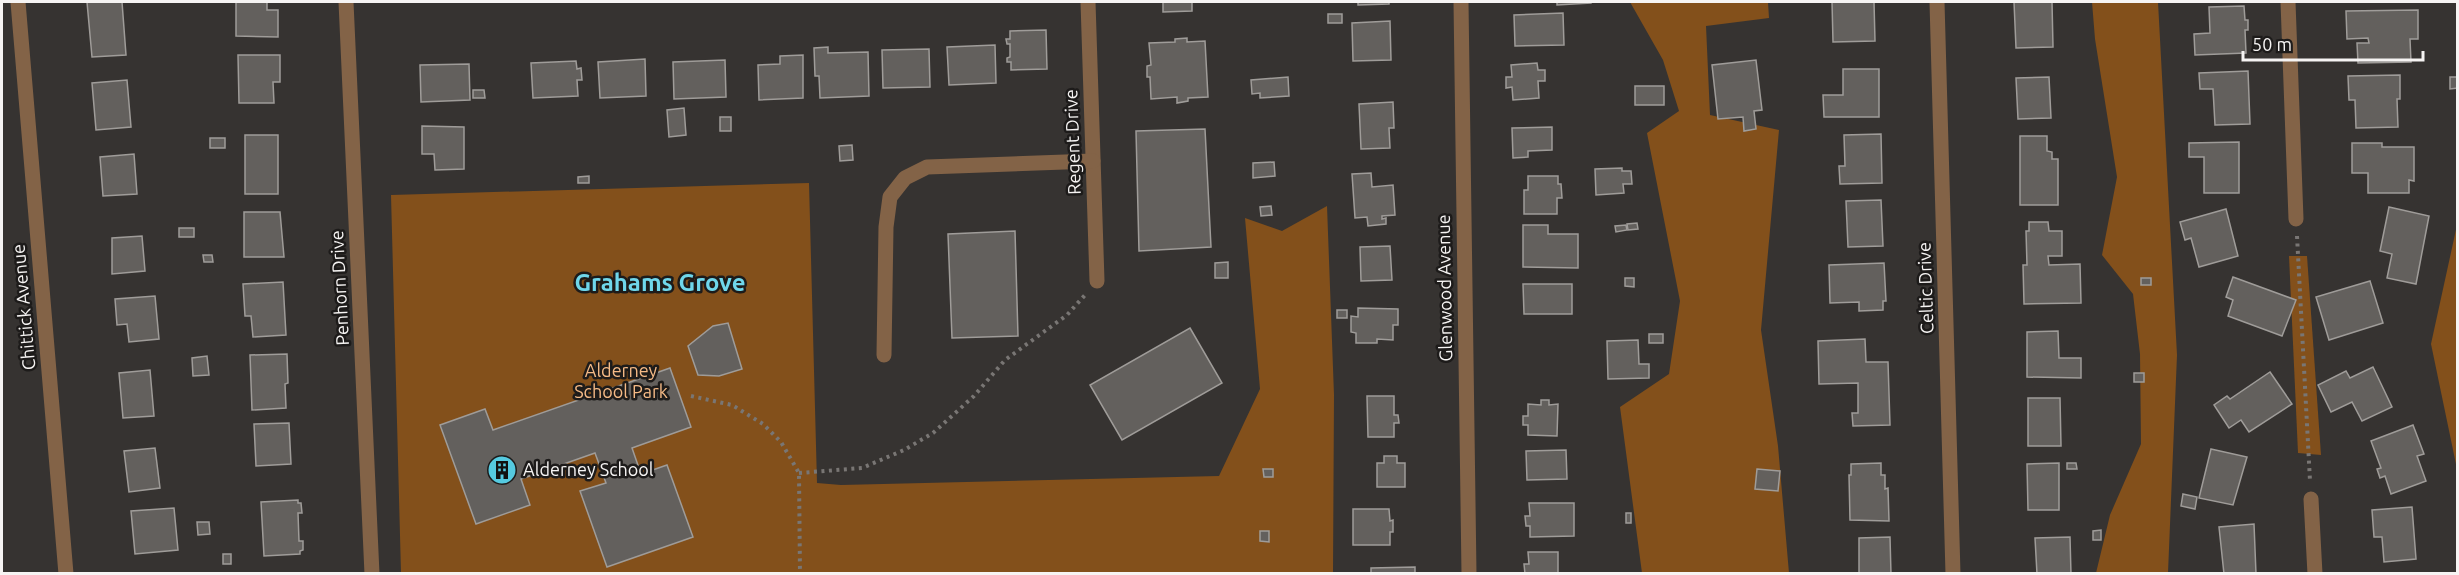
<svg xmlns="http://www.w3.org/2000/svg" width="2459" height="575" font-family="Ubuntu,sans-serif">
	<rect width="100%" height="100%" fill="#363331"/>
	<!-- green -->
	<g fill="#83501b">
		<path d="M1630,2h138l1,16 -63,8 4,89 69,15 -18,200 17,116 11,127h-147l-22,-166 49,-33 11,-73 -33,-168 32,-22 -16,-51z"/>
		<path d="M2092,2h66l19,353 -9,218h-72l14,-58 31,-71 -1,-90 -7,-60 -31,-39 15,-78 -22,-138z"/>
		<path d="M809,183l8,300 24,2 378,-9 41,-87 -15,-171 37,13 45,-25 7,189 -1,178h-932l-10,-378z"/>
		<path d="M2457,225h1l-1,244 -26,-125z"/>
		<path d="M2289,256h18l14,199 -23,-2z"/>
	</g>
	<!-- building -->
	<g fill="#63605d" stroke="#9f9c99" stroke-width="1.5">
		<path d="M87,2h35l4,53 -34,2z"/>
		<path d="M236,2h31v8h11v27l-42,-1z"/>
		<path d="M1163,2h29v9l-29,1z"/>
		<path d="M1358,2h31v2l-31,1z"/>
		<path d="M1557,2h34v1l-34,2z"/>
		<path d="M1832,2h42l1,39 -42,1z"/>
		<path d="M2014,2h38l1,45 -37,1z"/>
		<path d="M2244,6l1,14h3v10h-3l1,23 -51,2 -1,-21 16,-1 -1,-26z"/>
		<path d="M2418,10v29h-8l1,23 -53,1 -1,-20h12l-1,-5 -21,1 -1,-28z"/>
		<path d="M1563,13l1,32 -49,1 -1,-31z"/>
		<rect x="1328" y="14" width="14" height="9"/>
		<path d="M1390,21l1,39 -38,1 -1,-38z"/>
		<path d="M1046,30l1,39 -36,1v-8h-4v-4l3,-1v-13h-3l-1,-5h4v-8z"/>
		<path d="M1187,38v4l18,-1 3,56 -20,1v3l-11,2v-6l-26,2 -1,-22h-3v-11l4,-1 -2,-22 26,-1v-3z"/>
		<path d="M995,45l1,38 -47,2 -2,-38z"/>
		<path d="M828,47v6l40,-1 1,44 -49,2 -1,-22h-4l-1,-28z"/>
		<path d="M929,49l1,38 -47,1 -1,-38z"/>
		<path d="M238,55h42v27h-7l1,21h-35z"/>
		<path d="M803,55v43l-44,2 -1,-35 22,-1v-8z"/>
		<path d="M645,59l1,37 -46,2 -2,-36z"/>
		<path d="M725,60l1,37 -52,2 -1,-37z"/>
		<path d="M1756,60l6,50 -8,1 2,18 -12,2 -1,-14 -25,2 -6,-54z"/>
		<path d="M576,61l1,8 4,-1 1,12h-5l1,16 -45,2 -2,-35z"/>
		<path d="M1537,63l1,7h7v11h-7l1,17 -26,2 -1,-13 -6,1v-11h6l-1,-12z"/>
		<path d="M469,64l1,36 -49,2 -1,-37z"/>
		<path d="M1843,69h36v48h-55l-1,-22h20z"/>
		<path d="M2248,71l2,53 -35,1 -2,-36h-13l-1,-16z"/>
		<path d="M2400,75v24h-3l1,28 -42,1 -1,-28h-6l-1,-24z"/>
		<path d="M1288,77l1,19 -29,2v-5l-8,1 -1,-14z"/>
		<path d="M2049,77l2,41 -33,1 -2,-41z"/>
		<path d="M2450,77h8v11l-8,1z"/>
		<path d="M127,80l4,47 -35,3 -4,-47z"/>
		<rect x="1635" y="86" width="29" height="19"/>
		<path d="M473,90h11l1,8h-12z"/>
		<path d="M1393,102l1,26h-5l1,20 -29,1 -2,-45z"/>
		<path d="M684,108l2,27 -17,2 -2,-27z"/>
		<rect x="720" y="117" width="11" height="14"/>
		<path d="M422,126l42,1v42l-29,1 -1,-16h-12z"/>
		<path d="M1552,127v23l-24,1v6l-15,1 -1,-30z"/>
		<path d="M1205,129l6,118 -72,4 -3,-120z"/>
		<path d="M1881,134l1,49 -42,1 -1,-18h6l-1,-31z"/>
		<rect x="245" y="135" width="33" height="59"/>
		<path d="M2020,136h27v15l5,1v7h6v46h-38z"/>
		<rect x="210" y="138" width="15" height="10"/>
		<path d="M2239,142v51h-35v-36h-15v-14z"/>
		<path d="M2352,143h30v4h32v34l-5,-1v13h-41v-20h-16z"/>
		<path d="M852,145l1,15 -13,1 -1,-15z"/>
		<path d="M134,154l3,40 -34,2 -3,-39z"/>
		<path d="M1274,162l1,14 -22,2v-15z"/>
		<path d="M1622,168v3h9l1,13h-9l1,9 -28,2 -1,-26z"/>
		<path d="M1371,173l1,14 21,-2 2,30 -13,1v3l4,-1v6l-18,2 -1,-9 -12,1 -3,-44z"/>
		<path d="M589,176v7h-11v-6z"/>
		<path d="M1528,176h30v8h3l1,14h-5v16h-33v-24h4z"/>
		<path d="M1881,200l2,46 -35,1 -2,-46z"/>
		<path d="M1271,206l1,9 -11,1 -1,-9z"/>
		<path d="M2389,207l40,9 -13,68 -29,-6 5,-24 -12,-3z"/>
		<path d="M2226,209l12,47 -39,11 -8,-29 -6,2 -5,-18z"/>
		<path d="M244,212h36l4,45h-40z"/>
		<path d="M2029,222h19l1,9h13v25h-14l1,9 31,-1 1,39 -57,1 -1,-39h4l-1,-34h3z"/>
		<path d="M1637,223l1,6 -10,1 -1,-6z"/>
		<path d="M1523,225h25v9h30v34l-55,-1z"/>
		<path d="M1626,225l1,5 -11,2 -1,-6z"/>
		<rect x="179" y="228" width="15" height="9"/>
		<path d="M1015,231l3,105 -66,2 -4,-104z"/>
		<path d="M142,236l3,35 -33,3v-36z"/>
		<path d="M1390,246l2,34 -31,1 -1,-34z"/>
		<path d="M203,255h9l1,7h-9z"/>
		<path d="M1228,262v16h-13v-15z"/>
		<path d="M1884,263l2,38h-3v9l-24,1v-9l-29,1 -1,-38z"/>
		<path d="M2233,277l63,23 -14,36 -54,-20 5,-16 -7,-3z"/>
		<path d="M1625,278h9v9l-9,-1z"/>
		<rect x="2141" y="278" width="10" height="7"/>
		<path d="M2370,281l13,42 -54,17 -13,-43z"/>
		<path d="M283,282l3,53 -33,2 -2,-21h-6l-2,-32z"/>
		<path d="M1523,284h49v30h-48z"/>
		<path d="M155,296l4,43 -30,3 -2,-18 -10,1 -2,-26z"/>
		<path d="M1358,308l40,1v16h-5v15l-16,-1v4h-21v-10l-5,-1v-16l7,1z"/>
		<rect x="1337" y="310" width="10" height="8"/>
		<path d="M728,323l14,46 -23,7 -21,-1 -10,-29 25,-20z"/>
		<path d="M1190,328l32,55 -100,57 -32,-55z"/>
		<path d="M2058,331l1,27h22v20l-54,-1v-45z"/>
		<rect x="1649" y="334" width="14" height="9"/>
		<path d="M1865,339l1,23h22l2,63 -37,1 -1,-13h6v-30l-39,1 -1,-43z"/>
		<path d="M1638,340l1,24h10v14l-41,1 -1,-38z"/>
		<path d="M287,354l1,29 -3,1 1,24 -34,2 -2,-55z"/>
		<path d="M207,356l2,19 -16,1 -1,-18z"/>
		<path d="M2373,367l19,40 -30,14 -10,-19 -21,10 -13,-27 28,-14 4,7z"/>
		<path d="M670,368l21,59 -59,21 9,26 26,-9 26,72 -86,30 -27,-76 26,-8 -11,-30 -74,26 9,26 -54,19 -36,-99 45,-16 8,21z"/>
		<path d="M150,370l4,46 -31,2 -4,-45z"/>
		<path d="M2270,372l22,32 -43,28 -8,-12 -12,8 -15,-23 13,-9 3,3z"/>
		<rect x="2134" y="373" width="10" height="9"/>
		<path d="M1367,396h27v19h4l1,8h-5v14h-26z"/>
		<path d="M2028,398h32l1,48h-33z"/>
		<path d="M1541,400h8v5l9,-1 -1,32 -29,-1v-10h-5v-9h5v-12l13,1z"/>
		<path d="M289,423l2,41 -35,2 -2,-42z"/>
		<path d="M2413,425l11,29 -7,2 9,25 -35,13 -6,-18 -5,2 -3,-9 4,-1 -10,-27z"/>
		<path d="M155,448l5,40 -31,4 -5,-41z"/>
		<path d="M2211,449l36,8 -14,48 -34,-7z"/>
		<path d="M1566,450l1,29 -40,1 -1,-29z"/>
		<path d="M1384,456h13v7h8v24h-28v-24h7z"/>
		<path d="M1881,463v12h4v14l3,-1 1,33 -39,-1 -1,-45h2v-11z"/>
		<path d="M2059,463v47h-31l-1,-46z"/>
		<path d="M2067,463h9l1,6h-10z"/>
		<path d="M1263,469h10v8h-9z"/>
		<path d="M1757,469l23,2 -2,20 -23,-2z"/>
		<path d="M2183,494l14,3 -2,12 -14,-3z"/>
		<path d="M298,500v3h3l1,10h-4l1,28h4v9l-3,1v3l-36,2 -3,-54z"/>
		<path d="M1529,503h45v33l-44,1v-11h-4l-1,-10h5z"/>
		<path d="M2412,507l4,52 -32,3 -2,-25h-8l-2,-27z"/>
		<path d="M174,508l4,42 -43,4 -4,-43z"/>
		<path d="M1353,509h36l1,12 3,-1v12h-3v13h-37z"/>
		<rect x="1626" y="513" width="5" height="10"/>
		<path d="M197,522h12l1,12 -12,1z"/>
		<path d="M2254,524l2,50h-32l-5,-47z"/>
		<path d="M2101,530v10h-8v-9z"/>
		<path d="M1260,531h9v11l-9,-1z"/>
		<path d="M1890,537l1,37h-32v-36z"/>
		<path d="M2070,537l1,37h-34l-2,-36z"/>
		<path d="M1528,552h30v22h-33l-1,-10h5z"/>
		<rect x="223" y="554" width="8" height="10"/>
		<path d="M1415,567v7h-44v-6z"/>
	</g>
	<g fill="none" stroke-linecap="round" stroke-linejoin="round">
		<!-- path -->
		<g stroke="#797674" stroke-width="4" stroke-dasharray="3 4.5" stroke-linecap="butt">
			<path d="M2297,236l13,245"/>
			<path d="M691,396l41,9 31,19 18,18 18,31 1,101"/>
			<path d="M799,473l63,-5 42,-18 29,-17 41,-37 31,-36 62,-45 18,-20"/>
		</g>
		<!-- minor -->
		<g stroke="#836347" stroke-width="15">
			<path d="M18,2l48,572"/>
			<path d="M346,2l26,572"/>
			<path d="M1088,2l9,279"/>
			<path d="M1461,2l8,572"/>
			<path d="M1937,2l16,572"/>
			<path d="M2288,2l8,217"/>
			<path d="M884,355l2,-128 4,-30 15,-19 22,-11 166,-6"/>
			<path d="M2311,499l4,75"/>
		</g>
	</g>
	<!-- icons -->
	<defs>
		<g id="building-disc" transform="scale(1.5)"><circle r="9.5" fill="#55cae0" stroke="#1d1b1a"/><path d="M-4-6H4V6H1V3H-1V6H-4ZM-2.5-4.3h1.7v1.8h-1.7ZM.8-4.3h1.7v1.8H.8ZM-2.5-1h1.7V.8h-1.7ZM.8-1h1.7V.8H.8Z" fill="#111"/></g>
	</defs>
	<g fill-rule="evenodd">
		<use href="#building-disc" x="502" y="470"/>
	</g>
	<g text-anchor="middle" stroke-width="5" stroke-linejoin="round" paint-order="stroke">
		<!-- street labels -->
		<g font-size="18" fill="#f6f4f3" stroke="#1d1b1a">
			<text transform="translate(1073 142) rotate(-92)" y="6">Regent Drive</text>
			<text transform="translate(340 288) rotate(-93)" y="6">Penhorn Drive</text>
			<text transform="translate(1445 288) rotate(-91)" y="6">Glenwood Avenue</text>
			<text transform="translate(1926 288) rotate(-92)" y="6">Celtic Drive</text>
			<text transform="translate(24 307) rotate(-95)" y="6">Chittick Avenue</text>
		</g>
		<!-- park labels -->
		<g font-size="18" fill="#f5ba86" stroke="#1d1b1a">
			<text x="621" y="377">Alderney<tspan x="621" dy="21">School Park</tspan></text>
		</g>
		<!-- poi labels -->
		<g font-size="18" fill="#f6f4f3" stroke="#1d1b1a" text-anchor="start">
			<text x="523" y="476">Alderney School</text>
		</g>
		<!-- district labels -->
		<g font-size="24" font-weight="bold" fill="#6fd7eb" stroke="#1d1b1a">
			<text x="660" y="291">Grahams Grove</text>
		</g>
	</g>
	<!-- border -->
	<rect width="2459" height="575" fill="none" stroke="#f6f4f3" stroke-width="6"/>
	<!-- scale -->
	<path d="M2243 51v9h180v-9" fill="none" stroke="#f6f4f3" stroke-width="3"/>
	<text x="2252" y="51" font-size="18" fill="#f6f4f3" stroke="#1d1b1a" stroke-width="4.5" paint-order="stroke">50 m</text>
</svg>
